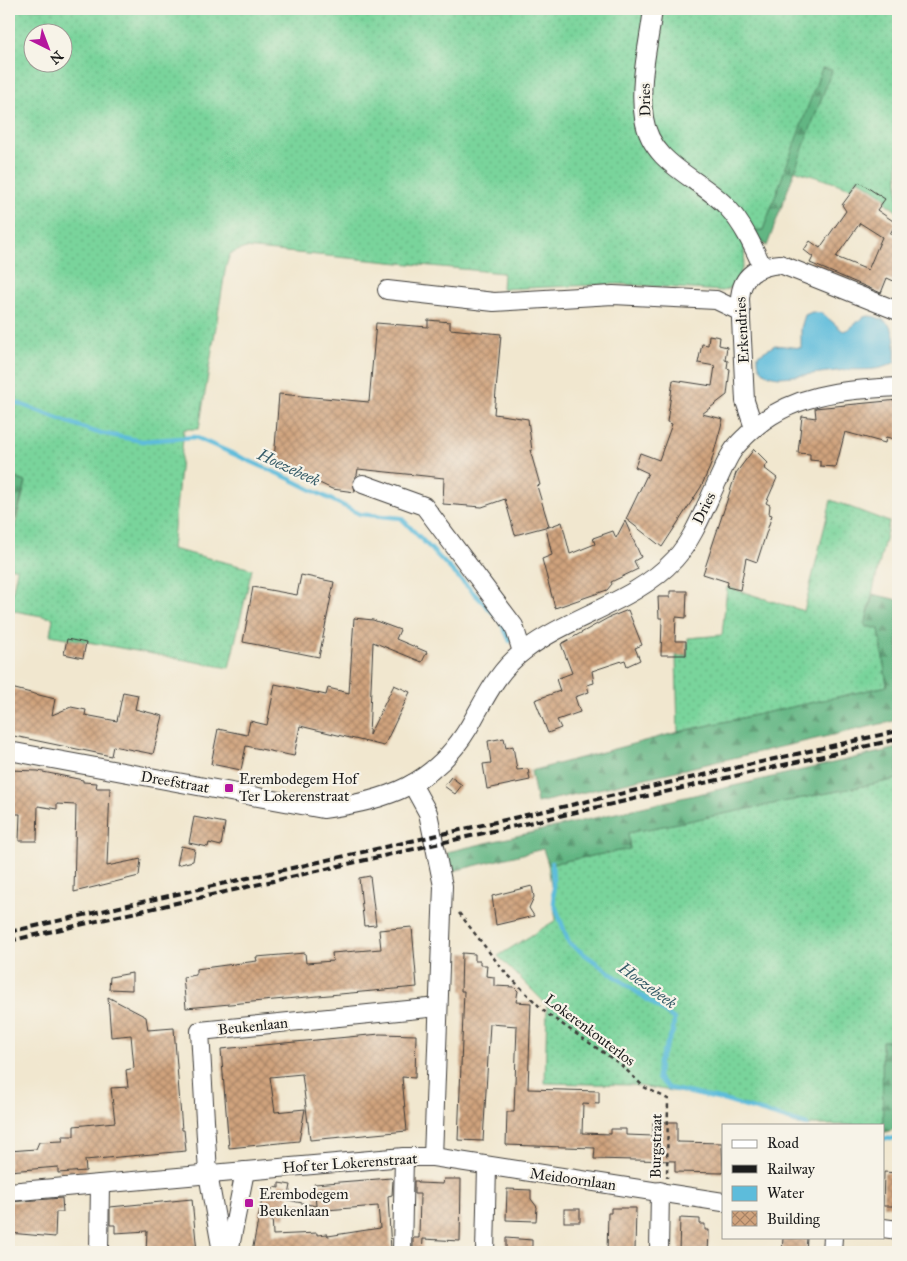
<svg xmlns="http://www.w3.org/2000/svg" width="907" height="1261" font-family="'IM FELL Great Primer',serif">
	<defs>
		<pattern id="grass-dots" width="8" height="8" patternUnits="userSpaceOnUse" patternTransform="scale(1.25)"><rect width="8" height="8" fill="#79d49b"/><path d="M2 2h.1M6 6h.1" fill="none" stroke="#68b585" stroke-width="1.8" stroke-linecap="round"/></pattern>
		<pattern id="forest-firs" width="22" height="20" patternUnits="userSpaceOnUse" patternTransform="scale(1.25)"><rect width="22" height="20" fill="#62b683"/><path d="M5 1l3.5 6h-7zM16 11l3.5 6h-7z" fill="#50936a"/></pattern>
		<pattern id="building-cross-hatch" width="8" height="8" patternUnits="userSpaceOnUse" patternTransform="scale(1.25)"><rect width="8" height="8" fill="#d0a37d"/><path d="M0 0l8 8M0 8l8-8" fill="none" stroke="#a88466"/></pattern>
	</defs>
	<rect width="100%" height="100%" fill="#f7f3e8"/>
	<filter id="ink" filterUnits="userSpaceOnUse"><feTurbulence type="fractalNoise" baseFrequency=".02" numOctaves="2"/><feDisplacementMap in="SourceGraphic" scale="10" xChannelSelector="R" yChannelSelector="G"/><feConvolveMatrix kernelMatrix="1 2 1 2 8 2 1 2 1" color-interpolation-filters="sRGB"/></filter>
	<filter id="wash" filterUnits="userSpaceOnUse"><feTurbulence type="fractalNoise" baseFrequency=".0096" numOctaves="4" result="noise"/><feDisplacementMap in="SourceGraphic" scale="20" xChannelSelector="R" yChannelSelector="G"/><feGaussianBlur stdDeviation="1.12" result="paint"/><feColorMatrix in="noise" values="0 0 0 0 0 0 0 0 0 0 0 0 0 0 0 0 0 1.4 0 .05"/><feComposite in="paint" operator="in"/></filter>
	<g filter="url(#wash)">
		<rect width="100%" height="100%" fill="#f1e7cf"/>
		<!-- grass -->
		<g fill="url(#grass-dots)" stroke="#4a785c" fill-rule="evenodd">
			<path d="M9,9h640l-11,113c24,24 100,95 106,123 3,17 -4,31 -13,43l-8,3 -106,-7 -115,5 1,-16 -258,-25 -15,6 -4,12 -27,163h-15l-12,120 80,20 -23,99 -179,-33 3,-17 -44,-8 8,-41 -8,-2v-18l17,-67 -17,-6zM32,32h30v30h-30z"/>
			<path d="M658,9h240v203l-12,-9v-5l-26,-18h-4l-5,8 -57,-18 37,-99 -8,-3 -60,162 -12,1 -79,-72 -24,-43z"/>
			<path d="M831,500l58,22 -24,103 14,4 8,57 -209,46 -2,-76h11l1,-18 34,-3 5,-48 77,24z"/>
			<path d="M898,779v304l-2,-42h-14l1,84h-84l-52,-20 -68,-13 -47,-7 -87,-2 2,-78 -49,-49 58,-36 -8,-56 82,-15 -3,-16z"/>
		</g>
		<!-- forest -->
		<g fill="url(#forest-firs)" stroke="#3f6950">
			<path d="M822,68l10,2 -65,176 -7,-4 -9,-11 12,-1z"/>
			<path d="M9,476l17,6 -11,37 -6,-2z"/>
			<path d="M873,594l25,6v120l-361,83 -6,-32 147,-39 209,-46 -8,-57 -14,-3z"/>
			<path d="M898,748v31l-270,54 2,16 -82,15 -5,-15 -90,22 -6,-19z"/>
			<path d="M896,1040l2,88 -15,5 -1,-92z"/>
		</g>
		<!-- water -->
		<path fill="#5dbcdb" stroke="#3c6c7c" d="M812,312l10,1 21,18c9,-2 12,-8 19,-13 5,-3 11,-2 16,0 20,6 17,26 17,44 -16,10 -32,7 -49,8 -22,2 -44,6 -66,7 -15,-1 -23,-7 -22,-22l17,-10 26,3v-20l4,-13z"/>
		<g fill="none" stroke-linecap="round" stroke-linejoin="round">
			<!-- stream -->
			<g stroke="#5dbcdb" stroke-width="4.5">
				<path d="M9,400l86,32 47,9 53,-4 95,42 70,35 41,4 99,102 10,21"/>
				<path d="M552,863l2,40 15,40 105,76 -1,12 -14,31 -1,16 10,10 55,12 84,25"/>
				<path d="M883,1138l8,1 7,-3"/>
			</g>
		</g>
		<g id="blocks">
			<!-- building -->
			<g fill="url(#building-cross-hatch)" fill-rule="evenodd">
				<path d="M859,182l26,17 -8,11 19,13 -6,11 8,4v45l-11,-5 -6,15 -71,-30 3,-6 -9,-7 6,-9 10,7 26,-37 -4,-6zM860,223l22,14 -14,33 -32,-13z"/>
				<path d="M428,320l22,2v7l51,5 -7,80 34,5 4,32 -2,-1 10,35 -3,1 12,40 -34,9 -10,-36 -23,8 -39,-3 1,-26 -86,-9 -1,6 -4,6 2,11 -23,-3 -58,-28 5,-67 90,8 7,-79 52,4z"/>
				<path d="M709,335l11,2 -1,8 8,2 -2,13 3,1 -1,7 3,1 -3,26 -25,19 21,5 -13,48 -9,20 -39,60 -36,-28 22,-46 -13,-6 5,-14 19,7 13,-36 -5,-2 6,-42 39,6 3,-20 -17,-3 4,-19 6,1z"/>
				<path d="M898,400v40l-12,-3 -1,6 -40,-11 -9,35 -16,-1v-5l-10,-1v-6l-12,-1 4,-37 14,2 -1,-10z"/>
				<path d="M754,449l14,14 -4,5 13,10 -11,25 4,2 -1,9 3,1 -15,47 -11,-4 -6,32 -13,-3 1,-5 -25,-8 33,-101z"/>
				<path d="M625,521l16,36 -7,4 4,8 -27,13 1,2 -5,6 -52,18 -13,-49 10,-4 -6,-27 16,-6 8,32 25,-10 -2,-6 20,-7 3,7z"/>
				<path d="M301,575l33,7 -15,75 -76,-15 10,-55 44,8z"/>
				<path d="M670,591h17l-1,27 -10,-1 -1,24h11v14h-25l1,-37h-3l-1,-21h12z"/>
				<path d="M628,610l14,35 -7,3 5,12 -13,6 -2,-6 -33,11 2,12 -7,2 2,7 -14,5 5,15 -23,8 4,8 -13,5 -13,-33 25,-9 -4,-12 16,-6 -11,-29 47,-26z"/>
				<path d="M354,618l19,2 27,10 -4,9 31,13 -5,10 -49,-20 -4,93 25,-50 16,7 -26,54 -84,-20 -6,30 -48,-10 -5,24 -30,-6 7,-35 29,6 3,-14 17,4 8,-41 51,11 2,-7 21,5z"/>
				<path d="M67,639l19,4 -3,15 -19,-4z"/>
				<path d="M11,688l44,11 -3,16 19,-8 15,3 -1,5 32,6 6,-29 15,3 -3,14 28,7 -10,38 -40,-8 -2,10 -102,-21v-35z"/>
				<path d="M504,738l2,10 7,-2 4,24 11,-1 2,11 -43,9 -4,-25 8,-1 -3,-22z"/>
				<path d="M9,770l29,1 45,9v2l14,1 -1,5h14l-3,78 34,-7 -2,17 -65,16 2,-87 -19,-1v5l-19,-3 -1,35h-18l1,-27h-11z"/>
				<path d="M451,777l11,8 -7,9 -11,-8z"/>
				<path d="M194,817l31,6 -4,23 -12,-3 -1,4 -19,-4z"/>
				<path d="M181,846l14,3 -2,12 -16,4z"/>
				<path d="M370,876l6,49 -12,1 -5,-48z"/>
				<path d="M532,886l2,11 -5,11 5,8 -38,9 -4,-29z"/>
				<path d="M412,927l5,60 -231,21 -3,-31 13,-2v-6l61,-8 -1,-4 49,-4 1,10 27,-2 -1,-8 49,-4 -2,-19z"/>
				<path d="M462,953l13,1v7h5v4h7l-1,11 8,1v9l20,1 4,4 -2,11 15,1 -3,86 71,2v13l-16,-1 -1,30 29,1v-5h15v6l27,1v-14h24v20l45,1 1,30 -48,-1v-11l-81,-2 1,-11 -89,-3 1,-33h7l3,-86 -27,-2 -7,117 -25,-1 6,-149h-3z"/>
				<path d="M132,973v17l-23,-1 1,-12z"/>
				<path d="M108,997l38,20 2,13 26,-2 8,102h2l2,21 -101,9 1,11 -28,2v-6l-49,4v-20l27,-2 3,-7 24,-1 -1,-5h12v-10l41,-4 -4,-34 17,-1 -2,-17 8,-2 -3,-33 -20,2z"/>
				<path d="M380,1034l36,1 -1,43 -13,-1 5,54 -97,9 -8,-66 -32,3 5,35 30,-3 -6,32 -70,7 -8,-99z"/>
				<path d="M884,1172l14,1v33h-15z"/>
				<path d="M391,1178l2,2 -1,15 -4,1 3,55 -139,1 12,-63 9,1 1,-3 5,1v-5l12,2 -3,15 28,6 -2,-22zM378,1206l2,22 -52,8 -1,-2 -10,1v-2l-44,2 -1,-21h6v3l7,1 1,-5z"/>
				<path d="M444,1179h17l-1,62 -37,-2 -1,13h-9v-14h6l1,-44h-6v-13h4v2l25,1z"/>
				<path d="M507,1189l24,1v9l6,8 -1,14 -30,-1z"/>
				<path d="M62,1198l1,14h-7l-1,25 -46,-4v-31z"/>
				<path d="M192,1199l5,53h-51l1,-21 -32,2v-8h-5v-18z"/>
				<path d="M611,1208h25l-1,44h-28l1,-39h3z"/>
				<rect x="564" y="1209" width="16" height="13"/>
				<path d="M680,1218l20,1v5h5v6h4v3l-1,19h-29z"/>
				<path d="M506,1238l26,2v11l-26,-1z"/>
				<path d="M783,1238h24l-1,14h-24z"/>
			</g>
		</g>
	</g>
	<g filter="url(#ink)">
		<use href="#blocks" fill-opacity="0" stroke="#3c3a37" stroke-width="1"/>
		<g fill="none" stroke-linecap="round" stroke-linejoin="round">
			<!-- minor casing -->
			<g stroke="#3c3a37" stroke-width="20">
				<g id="minor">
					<path d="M653,9c-4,35 -15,74 -9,109 7,47 55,59 83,89 16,17 26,39 35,59"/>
					<path d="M387,290l107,12 119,-7 103,5 25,12"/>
					<path d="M754,428l-9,-27 -5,-102c1,-24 18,-33 40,-35l118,47"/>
					<path d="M363,484l61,22 90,120 8,26"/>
					<path d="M9,751l314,58c63,-8 111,-24 146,-82 16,-28 28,-56 55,-76 47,-36 110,-48 151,-92 19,-21 30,-52 42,-77 5,-10 9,-21 15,-30 4,-7 10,-12 15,-17 41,-42 97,-45 151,-48"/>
					<path d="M412,784l16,29 15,73 -10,271"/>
					<path d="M9,1192l395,-35h29l290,45"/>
					<path d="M883,1228l15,2"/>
					<path d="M99,1252l1,-68"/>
					<path d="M222,1252l-14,-78 -8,-143 238,-24"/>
					<path d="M229,1252l16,-81"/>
					<path d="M402,1252l2,-95"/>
					<path d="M485,1252l2,-86"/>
					<path d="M659,1252l1,-61"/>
					<path d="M832,1252l1,-15"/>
				</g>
			</g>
			<!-- path -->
			<path stroke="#3c3a37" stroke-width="2.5" stroke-dasharray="4 4" stroke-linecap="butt" d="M459,913l44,57 43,43 74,51 24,23 24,12 -1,79"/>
			<!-- minor -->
			<use href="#minor" stroke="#fff" stroke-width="18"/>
			<!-- rail -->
			<g stroke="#1c1c1c" stroke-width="4" stroke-dasharray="8 4" stroke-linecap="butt">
				<path d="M9,932l889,-201"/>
				<path d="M9,941l889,-202"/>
			</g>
		</g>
	</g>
	<!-- markers -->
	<g fill="#b5179e" stroke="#f7f3e8" stroke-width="2">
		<rect x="224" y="783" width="10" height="10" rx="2.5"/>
		<rect x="244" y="1198" width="10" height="10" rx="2.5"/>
	</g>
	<g text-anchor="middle" stroke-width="4.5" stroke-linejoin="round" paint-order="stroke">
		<!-- street labels -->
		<g font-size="15" fill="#1c1c1c" stroke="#f7f3e8">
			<text transform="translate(645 100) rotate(-91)" y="5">Dries</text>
			<text transform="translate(742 330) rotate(-93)" y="5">Erkendries</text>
			<text transform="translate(704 508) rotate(-64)" y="5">Dries</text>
			<text transform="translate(175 782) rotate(10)" y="5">Dreefstraat</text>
			<text transform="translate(253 1026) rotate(-6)" y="5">Beukenlaan</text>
			<text transform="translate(590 1030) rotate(37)" y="5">Lokerenkouterlos</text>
			<text transform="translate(656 1146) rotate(-89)" y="5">Burgstraat</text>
			<text transform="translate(350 1163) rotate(-4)" y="5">Hof ter Lokerenstraat</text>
			<text transform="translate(573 1179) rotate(8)" y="5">Meidoornlaan</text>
		</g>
		<!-- poi labels -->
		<g font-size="15" fill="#1c1c1c" stroke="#f7f3e8" text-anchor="start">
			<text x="239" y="784">Erembodegem Hof<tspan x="239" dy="17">Ter Lokerenstraat</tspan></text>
			<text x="259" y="1199">Erembodegem<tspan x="259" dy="17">Beukenlaan</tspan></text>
		</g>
		<!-- water labels -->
		<g font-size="16" font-style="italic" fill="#365c68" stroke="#f7f3e8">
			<text transform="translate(289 467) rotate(25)" y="6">Hoezebeek</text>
			<text transform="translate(648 985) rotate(36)" y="6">Hoezebeek</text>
		</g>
	</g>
	<!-- margin -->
	<rect width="907" height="1261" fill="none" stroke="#f7f3e8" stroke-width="30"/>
	<!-- legend -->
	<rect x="722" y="1124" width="162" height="115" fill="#f7f3e8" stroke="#9f9d96"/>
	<rect x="732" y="1140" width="25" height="8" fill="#ffffff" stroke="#9f9d96"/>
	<text x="767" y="1148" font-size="15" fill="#1c1c1c">Road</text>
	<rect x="732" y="1165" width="25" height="8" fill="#1c1c1c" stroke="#9f9d96"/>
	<text x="767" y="1174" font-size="15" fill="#1c1c1c">Railway</text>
	<rect x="732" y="1186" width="25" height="15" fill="#5dbcdb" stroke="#9f9d96"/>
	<text x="767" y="1198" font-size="15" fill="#1c1c1c">Water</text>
	<rect x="732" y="1211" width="25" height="15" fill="url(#building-cross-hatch)" stroke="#9f9d96"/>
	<text x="767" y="1224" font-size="15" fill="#1c1c1c">Building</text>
	<!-- north arrow -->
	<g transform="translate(48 48) rotate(138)"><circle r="24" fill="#f7f3e8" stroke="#9f9d96"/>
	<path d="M0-4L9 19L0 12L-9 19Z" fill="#b5179e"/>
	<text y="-8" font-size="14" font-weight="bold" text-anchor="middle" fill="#1c1c1c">N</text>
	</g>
</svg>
